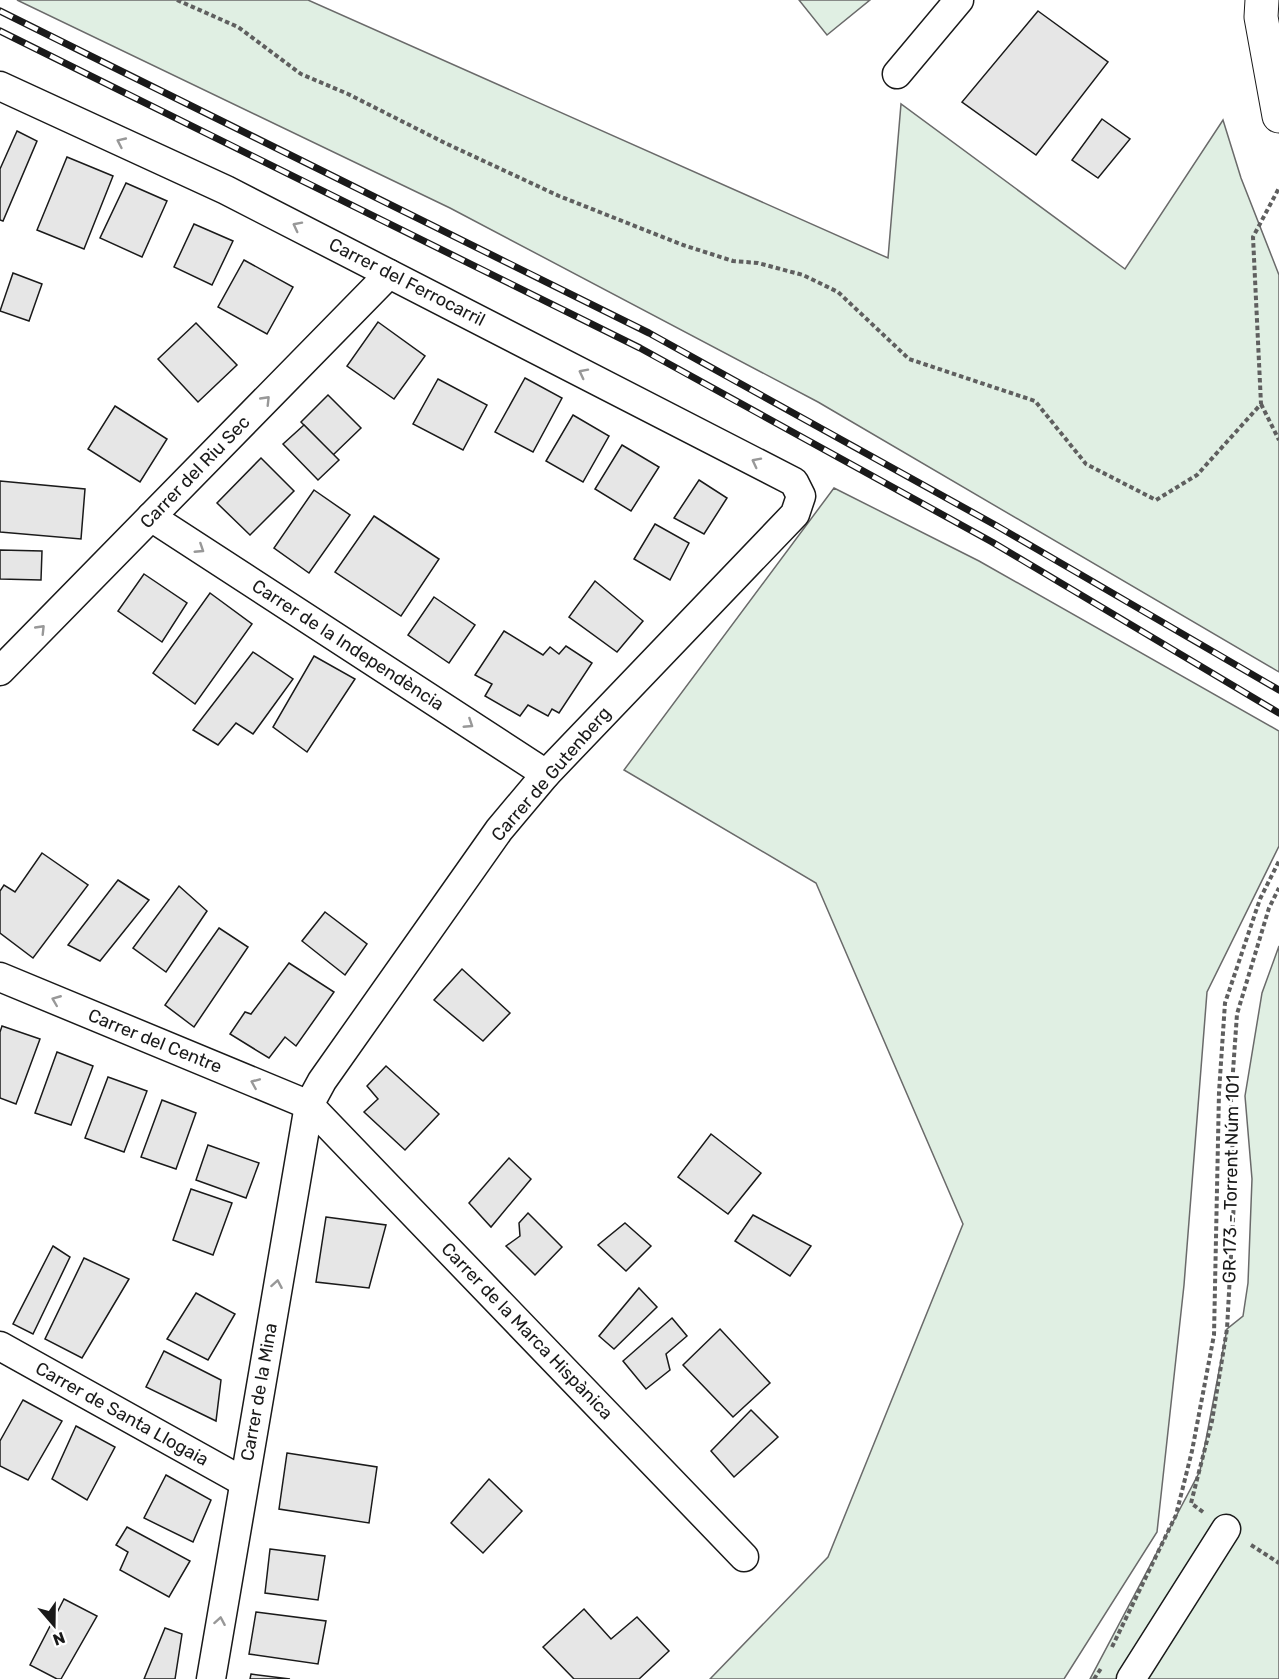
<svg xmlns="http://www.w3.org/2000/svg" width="1279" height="1679" font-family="Rubik,sans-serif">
	<rect width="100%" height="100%" fill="#fff"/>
	<!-- green -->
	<g fill="#e0efe3" stroke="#6a6a6a" stroke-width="1.5">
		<path d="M17,0h291l580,258 13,-154 224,165 98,-149 18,58 38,97v397l-461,-270 -368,-194z"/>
		<path d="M799,0h71l-43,35z"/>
		<path d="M834,488l145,73 300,170v115l-72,146 -23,293 -27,247 -93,147h-354l118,-122 135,-333 -147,-341 -192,-113z"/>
		<path d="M1279,946v733h-189l110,-208 27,-142 16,-13 5,-33 4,-104 -7,-83 17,-103z"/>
	</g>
	<!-- building -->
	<g fill="#e6e6e6" stroke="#1a1a1a" stroke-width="1.5">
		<path d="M1038,11l70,51 -72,93 -74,-53z"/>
		<path d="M1102,119l28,20 -32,39 -26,-18z"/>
		<path d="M17,131l20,10 -34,80 -3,-1v-51z"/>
		<path d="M67,157l46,19 -29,73 -47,-19z"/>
		<path d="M126,183l41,18 -25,56 -42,-19z"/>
		<path d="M194,224l39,17 -21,44 -38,-18z"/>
		<path d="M244,260l49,27 -26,47 -49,-27z"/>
		<path d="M13,273l29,11 -13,37 -29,-10z"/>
		<path d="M378,322l47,34 -31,43 -47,-33z"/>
		<path d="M196,323l41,42 -39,37 -40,-43z"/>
		<path d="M525,378l37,20 -29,54 -38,-20z"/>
		<path d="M438,379l49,26 -24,45 -50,-26z"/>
		<path d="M328,395l33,33 -28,27 -32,-33z"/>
		<path d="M115,406l52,33 -27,43 -52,-33z"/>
		<path d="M573,415l36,21 -26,46 -37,-21z"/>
		<path d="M304,425l35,35 -21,20 -35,-36z"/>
		<path d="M622,445l37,22 -28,44 -36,-22z"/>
		<path d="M261,458l33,33 -44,44 -33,-32z"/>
		<path d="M699,480l28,18 -23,36 -30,-16z"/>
		<path d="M0,481l85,8 -4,50 -81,-7z"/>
		<path d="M314,490l36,25 -41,58 -35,-25z"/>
		<path d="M374,516l65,43 -38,57 -66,-44z"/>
		<path d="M655,524l34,19 -19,37 -36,-21z"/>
		<path d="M0,550l42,1 -1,29 -41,-1z"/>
		<path d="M144,574l43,29 -25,39 -44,-31z"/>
		<path d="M595,581l48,40 -26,31 -48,-35z"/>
		<path d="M210,593l42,31 -57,80 -42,-31z"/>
		<path d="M434,597l41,28 -26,38 -41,-28z"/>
		<path d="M504,631l39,24 7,-8 9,7 7,-8 26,17 -33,50 -7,-4 -4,7 -20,-11 -8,11 -35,-20 7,-12 -17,-9z"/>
		<path d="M253,652l40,27 -40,55 -17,-11 -18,22 -25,-15z"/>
		<path d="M314,656l41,23 -48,73 -34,-25z"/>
		<path d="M42,853l46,32 -55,73 -33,-25v-42l4,-6 11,7z"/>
		<path d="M118,880l31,20 -49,61 -32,-16z"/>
		<path d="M179,886l28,25 -41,61 -33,-24z"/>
		<path d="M325,912l42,32 -22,31 -43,-34z"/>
		<path d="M219,928l29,19 -54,80 -29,-22z"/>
		<path d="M289,963l45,29 -38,54 -11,-9 -16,21 -39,-24 15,-22 6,2z"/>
		<path d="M462,969l48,44 -27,28 -49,-41z"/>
		<path d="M2,1026l38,13 -24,65 -16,-6v-66z"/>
		<path d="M57,1052l36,14 -22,59 -36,-12z"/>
		<path d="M386,1066l53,48 -34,36 -41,-38 14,-13 -11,-13z"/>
		<path d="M108,1077l39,14 -23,61 -39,-14z"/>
		<path d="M162,1100l34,13 -20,56 -35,-12z"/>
		<path d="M711,1134l50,39 -33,41 -50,-37z"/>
		<path d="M208,1145l51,18 -13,35 -50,-18z"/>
		<path d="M509,1158l22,21 -40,48 -22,-24z"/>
		<path d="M191,1189l41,14 -19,52 -40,-15z"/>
		<path d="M528,1213l34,34 -27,28 -29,-29 14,-10 -1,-13z"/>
		<path d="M753,1215l58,31 -21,30 -55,-35z"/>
		<path d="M326,1217l60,8 -17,63 -53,-6z"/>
		<path d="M625,1223l26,23 -25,25 -28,-26z"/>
		<path d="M53,1246l17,11 -37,77 -20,-10z"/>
		<path d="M84,1258l45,21 -47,79 -37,-19z"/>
		<path d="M639,1288l18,19 -43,42 -15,-13z"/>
		<path d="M196,1293l39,21 -27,46 -41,-21z"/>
		<path d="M672,1318l15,18 -21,18 4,16 -24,19 -23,-28z"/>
		<path d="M720,1329l50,54 -37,34 -50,-52z"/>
		<path d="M164,1351l57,29 -5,41 -70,-34z"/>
		<path d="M23,1400l39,21 -34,59 -28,-14v-25z"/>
		<path d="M751,1410l27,27 -44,40 -23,-26z"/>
		<path d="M76,1426l39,21 -28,53 -35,-21z"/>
		<path d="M287,1453l90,14 -8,56 -90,-14z"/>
		<path d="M166,1475l45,25 -18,42 -49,-24z"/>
		<path d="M489,1479l33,32 -39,42 -32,-30z"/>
		<path d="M127,1527l63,34 -21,36 -49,-27 8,-18 -12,-7z"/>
		<path d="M270,1549l55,7 -7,44 -53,-7z"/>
		<path d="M64,1599l33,17 -36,63h-4l-27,-14z"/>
		<path d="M584,1609l27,30 26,-22 32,34 -30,28h-65l-31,-32z"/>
		<path d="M256,1612l70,9 -8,43 -69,-10z"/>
		<path d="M165,1628l17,6 -7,45h-31z"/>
		<path d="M251,1674l39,5h-40z"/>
	</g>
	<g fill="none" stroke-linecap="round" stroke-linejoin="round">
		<!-- minor casing -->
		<g stroke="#1a1a1a" stroke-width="31">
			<g id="minor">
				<path d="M897,74l62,-74"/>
				<path d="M0,86l226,104 568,292 7,14 -6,18 -249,260 -47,56 -177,251 -13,24 -98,574"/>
				<path d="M151,517l395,257"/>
				<path d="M0,671l389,-397"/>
				<path d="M0,977l309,128 435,452"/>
				<path d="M0,1346l244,136"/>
				<path d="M1131,1679l95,-150"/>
			</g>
		</g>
		<!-- tertiary casing -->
		<g stroke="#1a1a1a" stroke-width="35">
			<path id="tertiary" d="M1262,0l-1,17 18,99"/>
		</g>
		<!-- path -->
		<g stroke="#5f5f5f" stroke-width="4" stroke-dasharray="4.5 3" stroke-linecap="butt">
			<path d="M177,0l61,27 63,47 47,20 97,49 114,53 124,49 50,16 25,2 45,12 35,17 71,67 126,42 51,63 70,36 41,-25 64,-71 -8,-167 26,-49"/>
			<path d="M1261,404l18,36"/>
			<path d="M1203,1512l-12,-9 21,-82 15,-92 7,-128 -3,-101 6,-86 32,-106 10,-20"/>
			<path d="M1251,1545l28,18"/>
			<path d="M1112,1647l64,-132 16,-64 22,-116 5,-243 6,-89 35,-104 19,-38"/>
			<path d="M1094,1679l8,-12"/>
		</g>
		<!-- minor -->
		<use href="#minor" stroke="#fff" stroke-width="28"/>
		<!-- tertiary -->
		<use href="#tertiary" stroke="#fff" stroke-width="33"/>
		<!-- rail casing -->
		<g stroke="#1a1a1a" stroke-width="7">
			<g id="rail">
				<path d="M0,11l649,322 348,193 282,164"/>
				<path d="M0,31l640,317 352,194 287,171"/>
			</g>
		</g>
		<!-- rail -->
		<use href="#rail" stroke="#fff" stroke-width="4.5" stroke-dasharray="14" stroke-linecap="butt"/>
	</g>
	<!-- one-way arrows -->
	<defs><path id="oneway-chevron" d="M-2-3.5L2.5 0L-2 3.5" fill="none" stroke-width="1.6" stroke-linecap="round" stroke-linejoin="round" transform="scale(1.5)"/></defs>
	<g stroke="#989898">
		<use href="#oneway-chevron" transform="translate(121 142) rotate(-155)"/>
		<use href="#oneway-chevron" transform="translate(297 226) rotate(-153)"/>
		<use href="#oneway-chevron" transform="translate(583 373) rotate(-153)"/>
		<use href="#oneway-chevron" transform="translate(266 400) rotate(-46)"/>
		<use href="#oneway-chevron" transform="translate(756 462) rotate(-153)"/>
		<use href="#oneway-chevron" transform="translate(200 549) rotate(33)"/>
		<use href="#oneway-chevron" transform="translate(41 629) rotate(-46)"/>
		<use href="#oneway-chevron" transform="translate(469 724) rotate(33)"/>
		<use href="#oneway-chevron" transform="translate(56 1000) rotate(-158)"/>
		<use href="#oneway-chevron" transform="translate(255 1083) rotate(-157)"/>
		<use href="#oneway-chevron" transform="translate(277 1284) rotate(-80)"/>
		<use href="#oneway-chevron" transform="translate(220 1621) rotate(-80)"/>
	</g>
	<g text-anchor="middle" stroke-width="4.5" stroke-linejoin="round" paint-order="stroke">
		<!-- street labels -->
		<g font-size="18" fill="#1a1a1a" stroke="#fff">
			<text transform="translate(407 282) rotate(27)" y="6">Carrer del Ferrocarril</text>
			<text transform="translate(195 472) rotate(-46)" y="6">Carrer del Riu Sec</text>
			<text transform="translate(348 645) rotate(33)" y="6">Carrer de la Independència</text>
			<text transform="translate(551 774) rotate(-49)" y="6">Carrer de Gutenberg</text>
			<text transform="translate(155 1041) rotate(22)" y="6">Carrer del Centre</text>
			<text transform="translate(1231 1179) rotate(-89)" y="6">GR 173 - Torrent Núm 101</text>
			<text transform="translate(527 1331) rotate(46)" y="6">Carrer de la Marca Hispànica</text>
			<text transform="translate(259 1392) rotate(-80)" y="6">Carrer de la Mina</text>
			<text transform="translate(122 1414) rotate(29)" y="6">Carrer de Santa Llogaia</text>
		</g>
	</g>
	<!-- north arrow -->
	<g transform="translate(54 1625) rotate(160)" stroke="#ffffff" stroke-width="4.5" paint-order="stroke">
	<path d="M0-4.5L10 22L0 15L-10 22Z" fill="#1a1a1a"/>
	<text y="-9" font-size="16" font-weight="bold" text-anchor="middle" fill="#1a1a1a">N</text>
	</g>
</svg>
